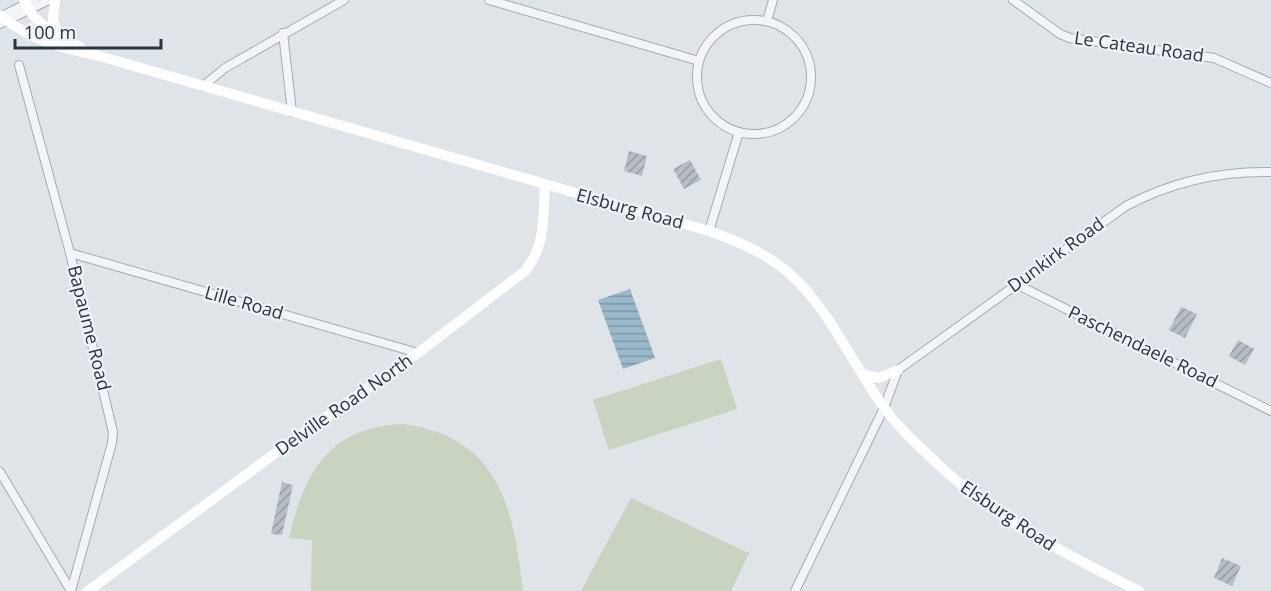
<svg xmlns="http://www.w3.org/2000/svg" width="1271" height="591" font-family="'Open Sans',sans-serif">
	<defs>
		<pattern id="water-rules" width="6" height="5" patternUnits="userSpaceOnUse" patternTransform="scale(1.5)"><rect width="6" height="5" fill="#99b8c9"/><path d="M0 2.5h6" fill="none" stroke="#7d96a5"/></pattern>
		<pattern id="building-hatch" width="6" height="6" patternUnits="userSpaceOnUse" patternTransform="scale(1.5)"><rect width="6" height="6" fill="#b6bec5"/><path d="M-1 1l2-2M0 6l6-6M5 7l2-2" fill="none" stroke="#949ba1"/></pattern>
	</defs>
	<rect width="100%" height="100%" fill="#dfe4e9"/>
	<!-- grass -->
	<g fill="#c8d3c0">
		<path d="M721,359l16,50 -128,41 -16,-50z"/>
		<path d="M404,424c96,14 109,83 119,167h-212l1,-51 -23,-2c16,-66 39,-111 115,-114z"/>
		<path d="M631,498l118,55 -18,38h-150z"/>
	</g>
	<!-- water -->
	<path fill="url(#water-rules)" d="M630,289l25,69 -32,11 -25,-69z"/>
	<!-- building -->
	<g fill="url(#building-hatch)">
		<path d="M629,151l18,5 -5,20 -18,-5z"/>
		<path d="M690,160l11,20 -17,9 -11,-20z"/>
		<path d="M1181,307l16,7 -12,24 -16,-8z"/>
		<path d="M1238,340l16,9 -9,16 -16,-9z"/>
		<path d="M282,482l11,3 -11,50 -11,-1z"/>
		<path d="M1222,558l19,8 -9,20 -18,-8z"/>
	</g>
	<g fill="none" stroke-linecap="round" stroke-linejoin="round">
		<!-- street casing -->
		<g stroke="#a4acb3" stroke-width="10">
			<g id="street">
				<path d="M489,0l210,61"/>
				<path d="M1013,0l47,34 10,4 144,20 57,25"/>
				<path d="M0,17l34,-17"/>
				<circle cx="754" cy="77" r="57"/>
				<path d="M767,21l6,-21"/>
				<path d="M0,24l49,-24"/>
				<path d="M283,33l9,79"/>
				<path d="M19,65l51,188 43,179 -1,11 -41,148"/>
				<path d="M203,86l22,-18 119,-68"/>
				<path d="M709,231l30,-99"/>
				<path d="M70,253l348,100"/>
				<path d="M1016,284l255,127"/>
				<path d="M0,472l71,119"/>
				<path d="M795,591l89,-183 14,-38 228,-164c45,-24 94,-35 145,-34"/>
			</g>
		</g>
		<!-- street -->
		<use href="#street" stroke="#f2f4f7" stroke-width="8"/>
		<!-- secondary -->
		<g stroke="#fff" stroke-width="10">
			<path d="M24,0c9,24 34,36 56,47"/>
			<path d="M55,0l-2,20 6,17"/>
			<path d="M0,15c30,25 61,33 99,41l610,175c28,10 57,22 80,42 41,37 63,90 94,133 11,16 26,31 40,44 62,63 138,102 216,141"/>
			<path d="M863,374l16,4 19,-8"/>
			<path d="M88,591l204,-150 126,-88 107,-82c21,-25 18,-55 20,-86"/>
		</g>
	</g>
	<g text-anchor="middle" stroke-width="4.5" stroke-linejoin="round" paint-order="stroke">
		<!-- street labels -->
		<g font-size="18" fill="#283440" stroke="#eff3f6">
			<text transform="translate(1139 47) rotate(8)" y="6">Le Cateau Road</text>
			<text transform="translate(630 209) rotate(15)" y="6">Elsburg Road</text>
			<text transform="translate(1056 255) rotate(-36)" y="6">Dunkirk Road</text>
			<text transform="translate(244 303) rotate(16)" y="6">Lille Road</text>
			<text transform="translate(89 328) rotate(76)" y="6">Bapaume Road</text>
			<text transform="translate(1143 347) rotate(26)" y="6">Paschendaele Road</text>
			<text transform="translate(344 405) rotate(-35)" y="6">Delville Road North</text>
			<text transform="translate(1008 516) rotate(34)" y="6">Elsburg Road</text>
		</g>
	</g>
	<!-- scale -->
	<path d="M15 39v9h146v-9" fill="none" stroke="#283440" stroke-width="3"/>
	<text x="24" y="39" font-size="18" fill="#283440" stroke="#eff3f6" stroke-width="4.5" paint-order="stroke">100 m</text>
</svg>
